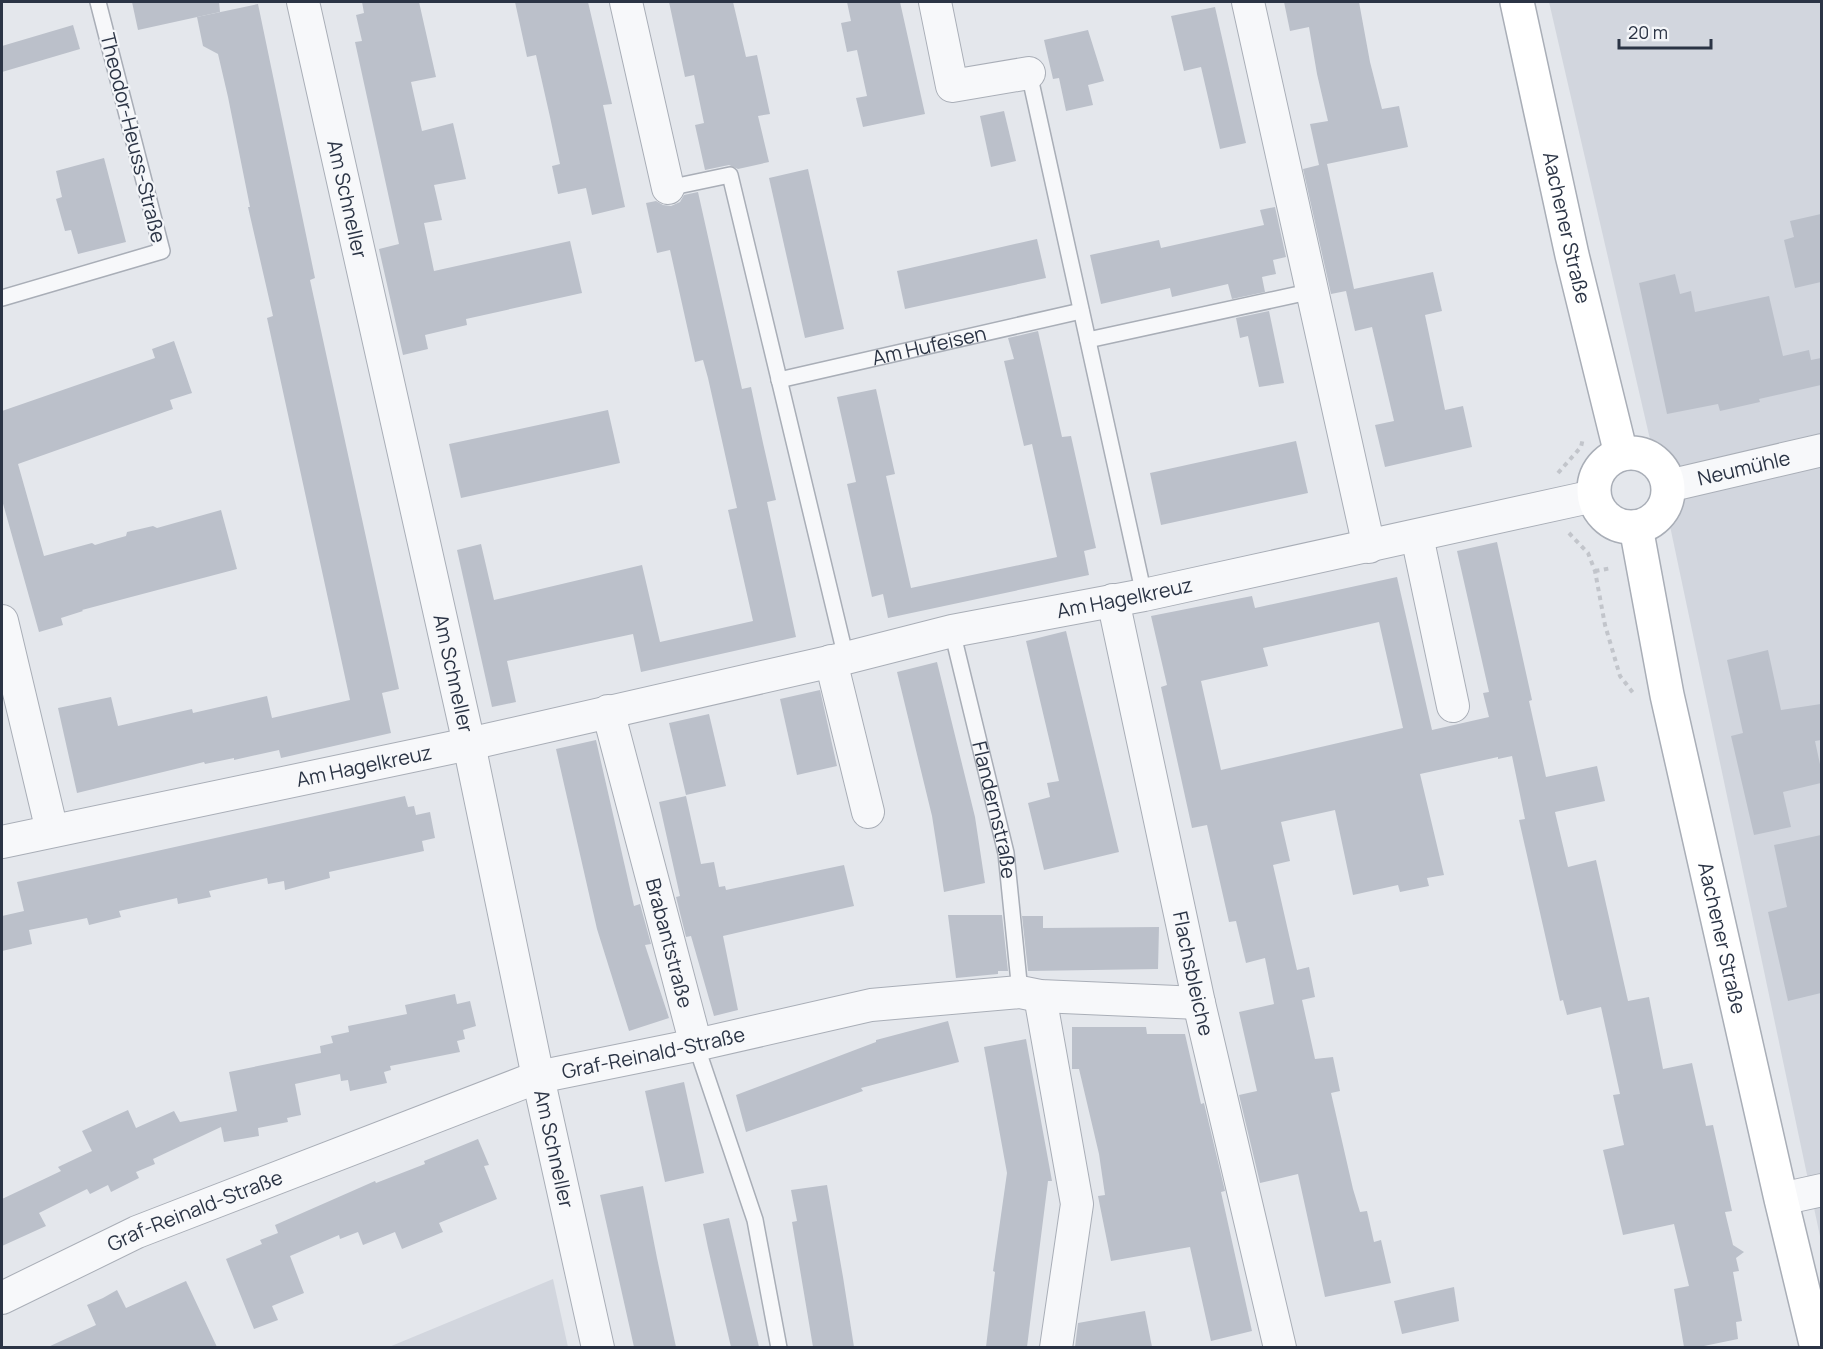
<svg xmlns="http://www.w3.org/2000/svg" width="1823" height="1349" font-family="Manrope,sans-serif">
	<rect width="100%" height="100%" fill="#e4e7ec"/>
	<!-- built -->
	<g fill="#d2d6de">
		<path d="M1549,2h272v1239l-151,-715z"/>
		<path d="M553,1279l15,68h-179z"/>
	</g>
	<!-- building -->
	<g fill="#bbc0ca" fill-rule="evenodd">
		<path d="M132,2h87l1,10 -82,18z"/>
		<path d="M362,2h57l17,75 -25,5 11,49 31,-8 13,56 -32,6 8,35 -18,3 10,48 136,-30 12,52 -116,26 1,6 -42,10 3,14 -25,6 -24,-106 20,-5 -44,-202 7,-1 -6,-26 8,-2z"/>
		<path d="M515,2h73l24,102 -9,1 22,102 -33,8 -6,-27 -28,6 -6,-28 8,-2 -10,-47 -14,-62 -9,2z"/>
		<path d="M669,2h64l13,55 11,-2 13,59 -12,2 11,46 -31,7 -9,-4 -24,5 -10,-45 9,-2 -10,-48 -9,2z"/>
		<path d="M847,2h53l25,112 -62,13 -7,-29 11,-2 -10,-46 -10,2 -6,-29 10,-2z"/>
		<path d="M1284,2h75l11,60 12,47 17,-3 9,41 -81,17 27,125 79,-17 9,39 -17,4 20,95 18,-4 9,41 -87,20 -10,-42 19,-4 -22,-94 -17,4 -9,-40 -15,3 -28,-125 16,-4 -9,-41 18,-3 -11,-47 -8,-47 -19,4z"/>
		<path d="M258,4l57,274 -5,2 89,409 -17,4 9,40 -110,25 -2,-8 -45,10v-2l-29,6 -1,-2 -127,31 -19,-85 53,-11 7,29 74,-17 1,4 74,-17 5,22 78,-18 -83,-382 6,-2 -25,-109h2l-22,-110 -10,-43 -15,-8 -6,-29z"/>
		<path d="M1215,7l31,136 -26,6 -19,-82 -17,4 -13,-55z"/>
		<path d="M73,25l7,24 -78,23v-26z"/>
		<path d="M1088,30l16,51 -16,4 5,20 -27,6 -7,-33 -6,1 -9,-39z"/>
		<path d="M1004,111l12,50 -25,6 -11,-51z"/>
		<path d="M104,158l22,84 -48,12 -7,-24 -6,1 -9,-32 6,-2 -6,-26z"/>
		<path d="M808,169l36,160 -39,9 -36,-160z"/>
		<path d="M698,192l44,197 9,-2 12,56 13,57 -9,2 29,135 -155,35 -8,-38 -126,27 9,41 -24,5 -35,-157 24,-6 13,56 148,-35 18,77 93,-21 -25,-111 9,-2 -29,-130 -5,-18 -8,2 -25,-112 -13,3 -11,-50 10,-2 7,4 8,1 9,-4 4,-7z"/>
		<path d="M1275,207l11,50 -13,3 3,14 -14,3 3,15 -33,7 -4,-15 -56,13 -2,-9 -69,16 -11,-49 69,-15 2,8 103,-23 -4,-15z"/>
		<path d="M1821,214v68l-26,6 -11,-48 10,-3 -4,-16z"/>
		<path d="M1037,239l9,39 -141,31 -8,-38z"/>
		<path d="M1675,274l5,20 11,-3 4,21 74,-16 14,60 26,-6 2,10 10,-2v27l-62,14 1,3 -40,9 -2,-7 -51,10 -28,-131z"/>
		<path d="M1269,311l15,72 -25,4 -11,-51 -8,2 -4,-20z"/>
		<path d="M1038,331l24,106 9,-1 25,112 -12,3 5,24 -201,43 -5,-24 -11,3 -25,-113 9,-2 -19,-85 39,-8 19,85 -9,2 25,112 146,-31 -25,-113 -8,2 -20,-85 10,-2 -6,-21z"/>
		<path d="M174,341l18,52 -22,7 3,9 -155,55 26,92 48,-13 3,2 13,-4 18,-5 1,-4 26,-6 4,2 64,-18 16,59 -155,41 1,1 -22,7 2,7 -24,7 -37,-132v-89l153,-53 -3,-9z"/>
		<path d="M608,410l12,53 -159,35 -12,-54z"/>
		<path d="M1296,441l12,52 -147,32 -11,-52z"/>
		<path d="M1497,542l35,158 -3,1 17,76 51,-11 8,35 -50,11 13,55 28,-7 32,141 21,-4 14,72 29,-6 14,63 7,-1 19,86 -7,1 8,33 11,7 -8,6 3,13 -6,1 9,49 -6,1 2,17 -39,8h-15l-10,-58 15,-3 -15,-62 -51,11 -20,-85 21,-5 -11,-50 7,-1 -19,-87 -34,8 -4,-15 -3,1 -41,-181 6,-1 -13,-63 -14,3v-2l-78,17 24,101 -17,3 2,8 -29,6 -2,-7 -45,10 -18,-85 -54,12 9,39 -17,4 24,105 12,-3 6,30 -13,3 13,59 18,-2 7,34 -9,2 22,96 7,23 7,-1 7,31 7,-2 10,43 -66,14 -27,-123 -38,9 -21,-88 18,-4 -18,-79 35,-8 -9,-46 -19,5 -10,-42 -7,1 -22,-97 -15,3 -31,-141 6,-2 -16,-69 101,-20 3,12 142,-31 35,153 57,-13 -6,-24 6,-1 -32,-141zM1379,622l24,106 -182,42 -20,-89 67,-15 -5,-18z"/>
		<path d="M1066,631l53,221 -75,18 -16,-67 22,-6 -3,-14 12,-2 -33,-140z"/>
		<path d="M1768,650l13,60 40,-6v36l-6,1 6,28v14l-38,9 8,35 -37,8 -23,-99 12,-3 -16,-73z"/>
		<path d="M937,662l38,155 10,66 -41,9 -12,-76 -35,-144z"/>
		<path d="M820,690l17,76 -40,9 -17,-76z"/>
		<path d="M709,714l17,72 -40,9 -17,-72z"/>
		<path d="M596,740l38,166 6,-2 11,40 -6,1 24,73 -40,13 -32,-102 -41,-180z"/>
		<path d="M405,796l3,11 6,-1 2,9 14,-3 5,26 -13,3 2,10 -95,21 1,6 -45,12 -1,-9 -16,3 -1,-6 -58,13 2,6 -33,7 -1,-6 -58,13 2,6 -32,8 -2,-7 -58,12 3,14 -30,7v-35l22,-5 -7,-29z"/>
		<path d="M686,796l15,68 13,-2 5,25 6,-1 1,4 118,-25 10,41 -131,30 15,74 -24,6 -23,-80 -5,1 -10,-40 4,-1 -21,-94z"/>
		<path d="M1821,835v158l-33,8 -20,-89 19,-5 -13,-62z"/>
		<path d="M948,915h54l6,56h-10v3l-42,4z"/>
		<path d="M1022,916h21v12l116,-1 -1,42 -130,2z"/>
		<path d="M455,994l2,10 13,-3 6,25 -13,4 2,9 -8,2 3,11 -70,14 1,4 -7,2 3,11 -37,8 -2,-11 -7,1 -1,-7 -45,10 6,31 -14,3 1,4 -30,6 1,8 -35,6 -3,-15 -68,32 2,5 -19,8 3,6 -28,14 -3,-7 -18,9 -3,-5 -48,24 7,13 -44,20v-47l59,-28 -3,-4 34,-16 -10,-20 46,-21 8,18 38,-17 6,11 57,-11 -8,-39 92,-19 -1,-7 13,-3 -2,-7 18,-4 -1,-6 59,-12 -2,-9z"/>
		<path d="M948,1021l11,41 -98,26 2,3 -117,41 -10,-37 140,-53v-2z"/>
		<path d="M1072,1027h74l1,7h38l16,70 3,-1 21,88 -4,1 31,139 -41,10 -21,-94 -79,14 -13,-65 7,-1 -6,-41 -20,-85h-7z"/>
		<path d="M1026,1039l26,142h-4l-21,166h-41l9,-75 -2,-1 14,-98 -23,-126z"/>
		<path d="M684,1082l20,91 -39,9 -20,-91z"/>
		<path d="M478,1139l11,26 -5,1 13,33 -58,24 4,9 -41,17 -7,-17 -32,13 -5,-13 -18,7 -1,-4 -49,21 14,37 -32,13 6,14 -24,9 -28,-70 36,-15 -2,-4 18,-7 -3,-8 100,-44 1,2 49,-19 -1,-3z"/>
		<path d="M827,1185l16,92 11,70h-41l-21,-125 5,-1 -6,-31z"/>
		<path d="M643,1186l14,72 19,89h-42l-34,-152z"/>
		<path d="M729,1218l30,129h-28l-23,-99 -5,-24z"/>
		<path d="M186,1281l31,66h-169l48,-22 -9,-20 16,-7 14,-8 9,18z"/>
		<path d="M1454,1287l5,34 -57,13 -8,-33z"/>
		<path d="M1145,1311l7,36h-77l3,-24z"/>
	</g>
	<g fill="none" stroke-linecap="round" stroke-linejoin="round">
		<!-- lane casing -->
		<g stroke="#a9aeb7" stroke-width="18">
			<g id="lane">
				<path d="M1029,73l115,522"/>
				<path d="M668,188l62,-13 116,483"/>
				<path d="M2,298l160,-47 -64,-249"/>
				<path d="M1088,340l225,-49"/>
				<path id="s1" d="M779,380l302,-69"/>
				<path id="s2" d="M952,631l54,222 14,139"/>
				<path d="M696,1045l59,175 24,128"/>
			</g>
		</g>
		<!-- street casing -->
		<g stroke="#a9aeb7" stroke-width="34">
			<g id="street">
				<path id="s3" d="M303,2l166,742 69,333 60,271"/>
				<path d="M626,2l42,186"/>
				<path d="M935,2l17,84 77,-13"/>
				<path d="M1248,2l121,545"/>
				<path id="s4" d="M1668,486l154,-36"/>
				<path d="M1417,536l36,170"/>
				<path id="s5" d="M1113,600l86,403 81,345"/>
				<path d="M2,621l50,210"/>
				<path d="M831,661l37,151"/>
				<path id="s6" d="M608,711l88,334"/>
				<path id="s7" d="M2,842l467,-98 377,-86 106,-27 192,-36 450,-99"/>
				<path d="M1040,996l37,208 -21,144"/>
				<path d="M1781,1199l41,-9"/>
				<path id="s8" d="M2,1298l135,-66 401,-155 158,-32 175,-40 149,-13 20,4 159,7"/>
			</g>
		</g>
		<!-- secondary casing -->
		<g stroke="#a9aeb7" stroke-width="36">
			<g id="secondary">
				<path id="s9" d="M1517,2l55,253 49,199"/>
				<circle cx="1631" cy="490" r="37"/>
				<path id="s10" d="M1636,527l31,168 114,504 36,149"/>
			</g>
		</g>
		<!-- path -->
		<g stroke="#c2c5cb" stroke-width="4" stroke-dasharray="4.5 4.5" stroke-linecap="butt">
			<path d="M1558,473l23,-26 2,-9"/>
			<path d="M1569,533l19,20 7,18 10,54 15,51 14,18"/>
			<path d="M1595,571l17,-3"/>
		</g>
		<!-- lane -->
		<use href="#lane" stroke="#f7f8fa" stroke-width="15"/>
		<!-- street -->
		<use href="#street" stroke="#f7f8fa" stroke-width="32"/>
		<!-- secondary -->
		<use href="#secondary" stroke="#fff" stroke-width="33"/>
	</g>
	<g text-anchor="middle" stroke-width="4.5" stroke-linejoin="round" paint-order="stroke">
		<!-- street labels -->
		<g font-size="20" fill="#2b3445" stroke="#f4f6f9">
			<text transform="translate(133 138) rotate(76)" y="7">Theodor-Heuss-Straße</text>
			<text dy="7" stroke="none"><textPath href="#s3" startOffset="202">Am Schneller</textPath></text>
			<text dy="7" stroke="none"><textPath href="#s9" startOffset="231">Aachener Straße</textPath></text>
			<text dy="7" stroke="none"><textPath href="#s1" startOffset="154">Am Hufeisen</textPath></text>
			<text dy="7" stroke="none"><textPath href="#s4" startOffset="78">Neumühle</textPath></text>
			<text dy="7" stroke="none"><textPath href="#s7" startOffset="1149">Am Hagelkreuz</textPath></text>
			<text dy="7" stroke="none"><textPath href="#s3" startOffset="688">Am Schneller</textPath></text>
			<text dy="7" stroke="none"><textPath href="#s7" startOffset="370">Am Hagelkreuz</textPath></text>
			<text dy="7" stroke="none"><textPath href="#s2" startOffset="184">Flandernstraße</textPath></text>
			<text dy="7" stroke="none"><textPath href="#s10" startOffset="420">Aachener Straße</textPath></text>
			<text dy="7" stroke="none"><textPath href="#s6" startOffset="240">Brabantstraße</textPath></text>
			<text dy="7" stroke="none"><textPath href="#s5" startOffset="382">Flachsbleiche</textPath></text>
			<text dy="7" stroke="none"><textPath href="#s8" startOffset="698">Graf-Reinald-Straße</textPath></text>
			<text dy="7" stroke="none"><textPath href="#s3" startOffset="1174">Am Schneller</textPath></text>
			<text dy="7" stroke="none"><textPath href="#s8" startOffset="212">Graf-Reinald-Straße</textPath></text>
		</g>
	</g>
	<!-- border -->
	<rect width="1823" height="1349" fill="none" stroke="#2b3445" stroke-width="6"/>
	<!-- scale -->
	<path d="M1619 39v9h92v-9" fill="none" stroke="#2b3445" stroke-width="3"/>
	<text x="1628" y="39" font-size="18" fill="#2b3445" stroke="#f4f6f9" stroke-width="4.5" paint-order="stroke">20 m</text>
</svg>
